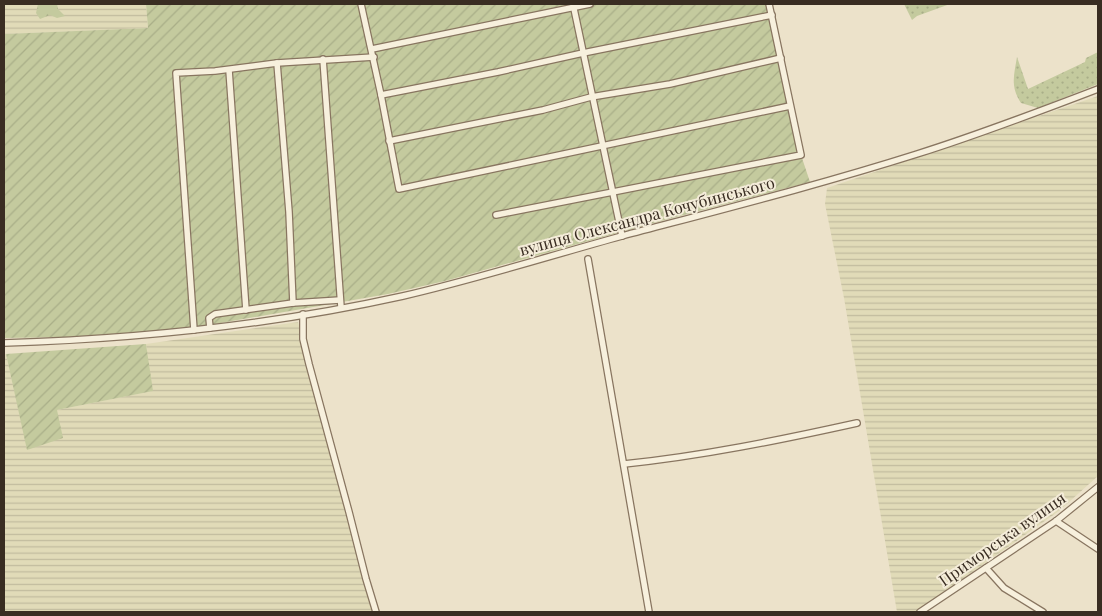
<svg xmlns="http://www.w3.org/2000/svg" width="1102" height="616" font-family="'Playfair Display',serif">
	<defs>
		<pattern id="farmland-rules" width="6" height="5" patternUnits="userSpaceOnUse" patternTransform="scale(1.25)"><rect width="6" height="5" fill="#e1dbb8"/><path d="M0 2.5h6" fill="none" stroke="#c2bc9e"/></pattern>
		<pattern id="grass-dots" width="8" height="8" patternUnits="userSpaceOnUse" patternTransform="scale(1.25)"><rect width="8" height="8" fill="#c4ca9e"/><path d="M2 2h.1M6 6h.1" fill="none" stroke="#a9ae88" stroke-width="1.8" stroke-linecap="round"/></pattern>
		<pattern id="forest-firs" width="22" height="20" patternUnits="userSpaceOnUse" patternTransform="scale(1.25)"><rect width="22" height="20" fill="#c4ca9e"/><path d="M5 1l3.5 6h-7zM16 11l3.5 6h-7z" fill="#a9ae88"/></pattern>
		<pattern id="garden-furrows" width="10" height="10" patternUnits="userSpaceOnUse" patternTransform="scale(1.25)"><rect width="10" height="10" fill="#c4ca9e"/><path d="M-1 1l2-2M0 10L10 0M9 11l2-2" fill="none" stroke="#a9ae88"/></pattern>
	</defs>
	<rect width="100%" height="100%" fill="#ece2ca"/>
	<!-- farmland -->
	<g fill="url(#farmland-rules)">
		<path d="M4,4h142l2,24 -144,6z"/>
		<path d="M1098,96v380l-39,35 -115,81 -29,20h-18l-53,-314 -19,-94 2,-16z"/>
		<path d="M298,322l75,290h-369v-257l2,-1 22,96 29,-40 95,-19 -6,-47z"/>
	</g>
	<!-- grass -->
	<g fill="url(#grass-dots)">
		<path d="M904,4h46l-33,12 -5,4z"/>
		<path d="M1098,52v32l-60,24 -17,-5c-11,-16 -7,-28 -4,-46l11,32 57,-27 1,-4z"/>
	</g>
	<!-- forest -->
	<path fill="url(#forest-firs)" d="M38,4h19l1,5 7,7 -8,2 -7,-3 -10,4 -4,-6z"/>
	<!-- garden -->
	<g fill="url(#garden-furrows)">
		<path d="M146,4h621l28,133 15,45 -157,41 -208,58 -57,13 -202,35 -118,8 -64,1v-304l144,-6z"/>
		<path d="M146,344l7,47 -96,19 6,28 -36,12 -21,-96z"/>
	</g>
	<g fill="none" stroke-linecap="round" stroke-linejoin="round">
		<!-- minor casing -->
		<g stroke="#887560" stroke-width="8">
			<g id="minor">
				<path d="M361,4l20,91 18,94 391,-83"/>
				<path d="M573,4l49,232"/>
				<path d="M372,49l218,-45"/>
				<path d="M323,59l18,248"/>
				<path d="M277,63l12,149 4,91"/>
				<path d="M229,70l17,240"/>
				<path d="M381,95l117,-23 85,-19 189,-38"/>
				<path d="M389,141l154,-31 48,-13 79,-13 111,-26"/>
				<path d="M496,215l305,-60 -32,-151"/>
				<path d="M588,259l61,353"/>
				<path d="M303,314v25l6,25 40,148 17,67 10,33"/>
				<path d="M210,328l-1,-10 6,-4 78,-11 47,-3"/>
				<path d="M194,330l-18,-257 39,-2 62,-8 97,-6"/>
				<path d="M4,343c134,-4 268,-18 399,-47 74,-17 146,-40 219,-60 98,-26 197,-51 295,-82 61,-19 121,-42 181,-65"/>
				<path d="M624,464c78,-8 156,-24 233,-41"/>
				<path d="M1056,521l42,28"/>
				<path d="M986,568l18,20 39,24"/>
				<path d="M920,612l136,-91 42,-34"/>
			</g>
		</g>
		<!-- minor -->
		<use href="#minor" stroke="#f7f0dd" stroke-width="5.5"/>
	</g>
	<g text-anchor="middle" stroke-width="4" stroke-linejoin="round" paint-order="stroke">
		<!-- street labels -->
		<g font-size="16" fill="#392d22" stroke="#f4ecd9">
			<text transform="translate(647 216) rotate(-15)" y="6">вулиця Олександра Кочубинського</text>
			<text transform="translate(1002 539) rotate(-35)" y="6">Приморська вулиця</text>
		</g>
	</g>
	<!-- border -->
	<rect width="1102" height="616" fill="none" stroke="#392d22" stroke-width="10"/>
</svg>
